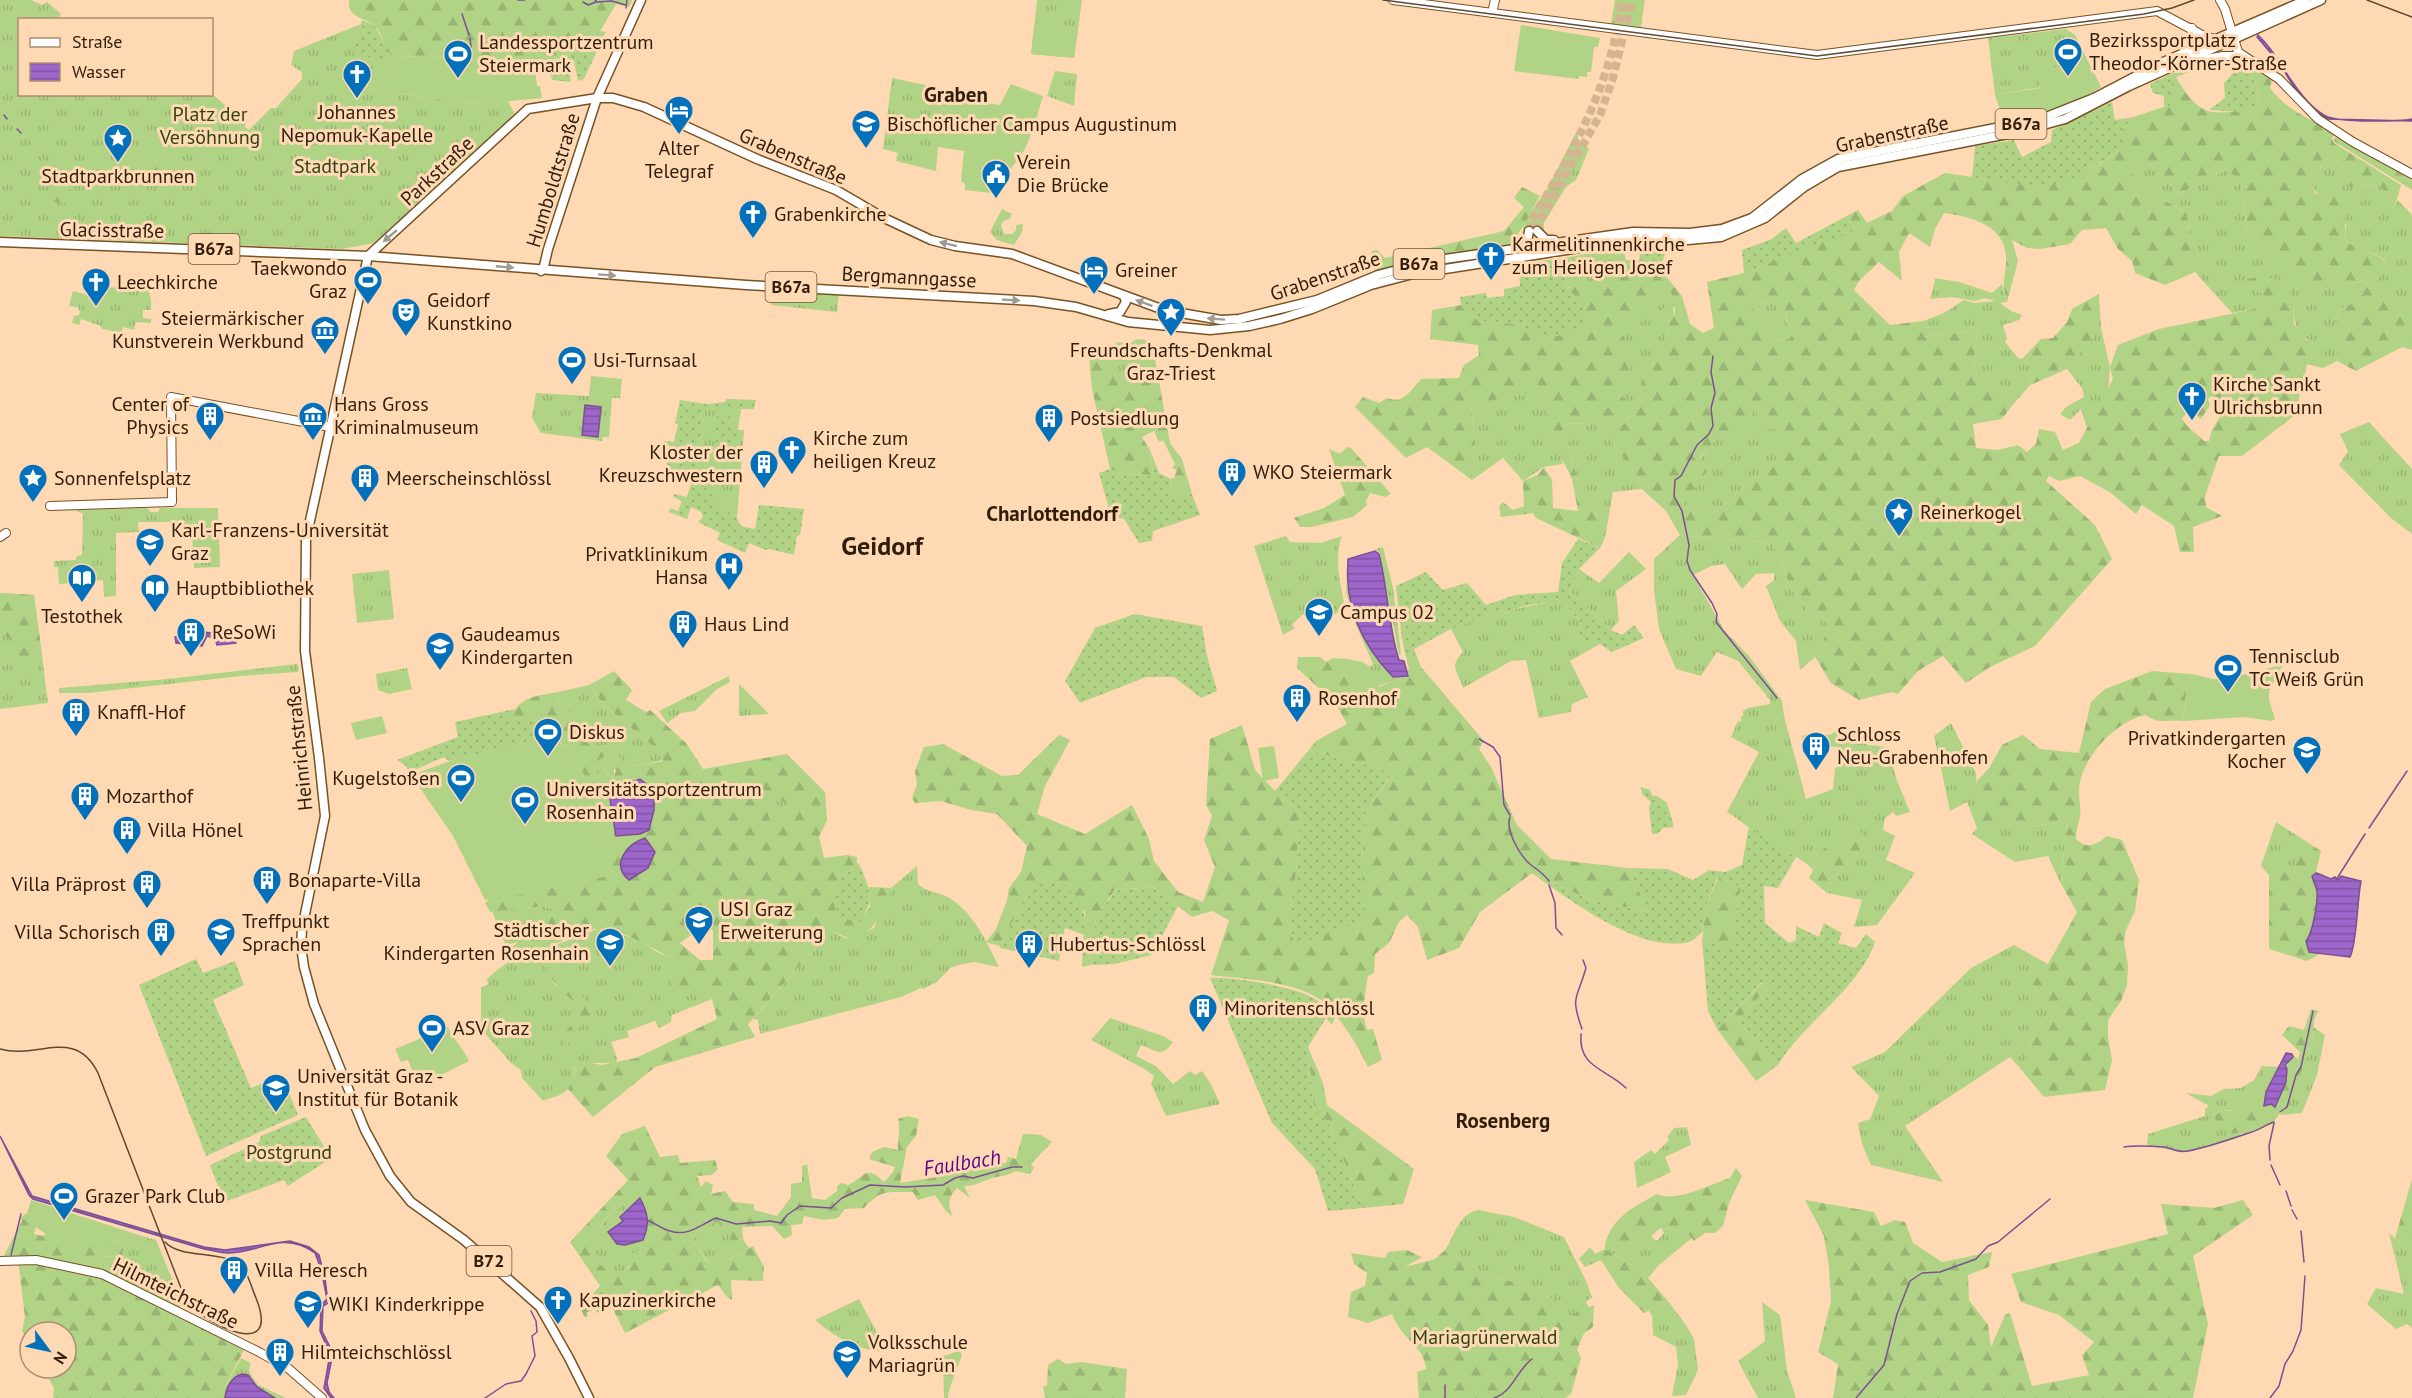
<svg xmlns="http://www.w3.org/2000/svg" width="2412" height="1398" font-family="'PT Sans',sans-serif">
	<defs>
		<pattern id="grass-tufts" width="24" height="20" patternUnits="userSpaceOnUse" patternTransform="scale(1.5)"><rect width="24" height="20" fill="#b1d386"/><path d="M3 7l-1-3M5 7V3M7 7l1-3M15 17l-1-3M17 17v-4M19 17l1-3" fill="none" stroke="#99b572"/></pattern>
		<pattern id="forest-firs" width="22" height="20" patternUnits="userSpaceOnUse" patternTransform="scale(1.5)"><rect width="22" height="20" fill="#b1d386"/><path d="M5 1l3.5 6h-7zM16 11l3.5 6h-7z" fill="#99b572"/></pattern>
		<pattern id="garden-dots" width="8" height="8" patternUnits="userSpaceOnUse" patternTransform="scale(1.5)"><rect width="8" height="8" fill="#b1d386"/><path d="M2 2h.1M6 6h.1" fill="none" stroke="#99b572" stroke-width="1.8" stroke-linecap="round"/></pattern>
		<pattern id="water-rules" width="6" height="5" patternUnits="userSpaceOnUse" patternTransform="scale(1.5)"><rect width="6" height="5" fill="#9e65cb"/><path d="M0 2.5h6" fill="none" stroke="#8153a3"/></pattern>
	</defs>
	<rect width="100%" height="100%" fill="#fed9b3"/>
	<!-- grass -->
	<g fill="url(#grass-tufts)">
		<path d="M0,0h31l11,5 5,-3 14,12 -3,5 -38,1v74h192l34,29 -1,4 4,3 22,-22h5l26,-29v-7l-11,-7 3,-14 67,-27 4,13 24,22 -14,-45 257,-14 -3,7 -13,-3 -16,27 -57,32 -9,-2 -137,-5 -12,18 -17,14 1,2 108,14 30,-4 8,14 -140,129 -33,6 -342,-13z"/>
		<path d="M1037,0h45l-8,58 -43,-4z"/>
		<path d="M1615,0h30l-5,33 -30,-4z"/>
		<path d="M2066,29l3,37 -27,21 -47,8 -7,-57z"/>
		<path d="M1055,71l22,3 -3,32 -27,-10z"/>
		<path d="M892,78l51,11 -7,82 -40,-10 2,-8 -15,-4z"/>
		<path d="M1577,131l2,11 10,7 -13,31 -10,7 -22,36v9l-21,-3 1,-7 23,-33z"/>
		<path d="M2325,159l15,2 10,25 13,-2 17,2 15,20 3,-6 14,15v95l-7,-4 -23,-4 -7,-10 5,-8 5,-24c-12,-9 -28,-10 -41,-20l2,-15 -35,-39z"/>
		<path d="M2145,160l34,34 49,-25 13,14 6,49 33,25 35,34 48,-10 5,4 -18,20 -10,4 -5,11 15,9 -11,11 -2,21 -14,7 -16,-4 5,-23c-18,-4 -18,-25 -19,-40l-25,-4 -14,12 -22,4 -37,-41 -30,13 34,-29 -10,-23 -2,-20 -47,-26 -10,-16z"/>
		<path d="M1002,209l10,5 -3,5 -6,2 -2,4 3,9h8l4,-4v-5l7,-1 -1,8 -8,13 -17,-5 -7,-8z"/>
		<path d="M1623,247l3,13 -9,9 -50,19 -3,-30z"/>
		<path d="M1934,278l25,4 33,11 10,-9 5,18 -7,1 11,8 11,4 -3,5 -16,5 4,13 -2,4 14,17 4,-1 8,10 -1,17 -19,22 -18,-23 -16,-8 -3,-16 3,-30 -54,7v-16l21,-8 20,-13 11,3 20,-2 -10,-3 -10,3 -23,-4 -22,2 5,-18z"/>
		<path d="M773,286l66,4 -2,22 -66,-7z"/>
		<path d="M103,287l45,2 3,10v11h-8v8l8,1v4l-15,-1 -2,8 -11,-3 -1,6 -20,-4 -1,-3 -20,-7 -2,6 -7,-2 2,-7 5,-1 1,-3 -2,-5 -9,-1 4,-15 15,4 14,-4z"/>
		<path d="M1662,288l7,2 14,23 -3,4 -5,-1v-9l-15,4 10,10 -4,17 -14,28 -10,11 -3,27 -15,20 -10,3 -7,-6 18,-23 -7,-4 7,-23 6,-3v-9l-17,-30z"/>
		<path d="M1753,302l19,1 14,8v11l8,12 -5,5 -12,1 -5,-11 -19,-17z"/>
		<path d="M2101,328l9,39 -2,23 -21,38 -6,-19 -11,11 -10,-6 6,-7 18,-10 -2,-9 -15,-19z"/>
		<path d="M1135,340c3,19 4,31 -6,48h-7l-13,-27 -1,-10 3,1 2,-4h2l2,-6 12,2z"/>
		<path d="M591,376l31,3 -2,19h-8l-3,39h-6l-1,4 -61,-8 -9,-15 4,-25 53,3z"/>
		<path d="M1537,390l26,74 -19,3 -21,14 -20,-23 -31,22 3,-38 -4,-37z"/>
		<path d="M705,409h36l-3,21h6l-7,88 -26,-18 -14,-32z"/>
		<path d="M1754,409l13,20h10l5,5v21l-66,56 -16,-5 -14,2 -3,-4 23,-33 -8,-10 24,-29z"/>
		<path d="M1595,420l41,54 6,15 -29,3 -8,46 -1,-13 -22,-31 -19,-66 2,-4 22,-1z"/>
		<path d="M2369,422l43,47v65l-21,-16 -52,-53 9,-14 -8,-17z"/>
		<path d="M147,508l4,4h7l2,-4h58l2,59 -26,1 -2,-37 -17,-1 -3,-8h-34l1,10 -23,1v63l-12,1 -1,-17 -44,4 -1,-17h-4v-6l22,-1 1,-4 5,-1 1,-42 -6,-1v-3z"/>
		<path d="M1680,535l92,8 11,21 6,21 24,34 9,-3 7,11 -14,30 -15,13 -4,-29 -16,-20 -14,-35 8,-6v-7l-18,1 -14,15 -17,-25 -14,2 -18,9 31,55 25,26 33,45 2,15 22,83 27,-10 2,-21 10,-6 -5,-15 -21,-1 -13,4 -4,-14 6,-2 22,1 15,-11 23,21 20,2 8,31 14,34 -14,4 -3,-4 -8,6 -2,12 12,6 -9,24 29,13 -38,52 -23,2 8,-27 -35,-7 8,-18 31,-31 -49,9 -4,17c-11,-14 -29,-17 -44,-27 -14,-10 -27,-22 -42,-31l32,-60 -28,-15 7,-16 2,1 2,-3 -2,-1 4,-4 -2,-2 6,-4 22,-4v-4l-32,-39 -21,-9 -16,24 -25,-7 -17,-40 -5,-39v-31z"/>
		<path d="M1286,536l4,6 31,1 21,-7c-9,24 -1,48 3,72l-10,6 -4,-7 -22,13 -6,-6 -11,11 3,3 -12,7 -29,-89z"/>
		<path d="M1383,547l10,41 8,66 -2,1 -19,-102 -4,-4z"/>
		<path d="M1376,551c12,15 15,85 23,109l5,1 4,15 -30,10 -3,15 -31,2 -7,-8 32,-7 3,-5 -21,-14 -4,-10 16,3 7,5 3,-3 -17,-39 -10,-33 2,-33z"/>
		<path d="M1629,552l17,17 -30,22 3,30 -8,9 -41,-39 9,-22 20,14z"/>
		<path d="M389,570l5,49 -37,4 -5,-49z"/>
		<path d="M0,593l34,2 14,108 -48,6z"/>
		<path d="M1552,601h10l20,23 -3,14 21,6 -30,17 18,36 -16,7 -1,8 -32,6 -13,-58 -15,1 -48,27c-5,-18 -15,-20 0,-36l-12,-23 48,-18 7,2 6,-3z"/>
		<path d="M297,664l2,2 -1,6 -57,4 -153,17h-29v-5l109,-9z"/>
		<path d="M407,668l5,21 -23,5 -11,-4 -2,-16z"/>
		<path d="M729,676l1,6 -13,7 -22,22 -14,2 -14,10 -8,-12z"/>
		<path d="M739,684l30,30 -30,2z"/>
		<path d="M589,685l14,19 51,43 9,13c-23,4 -35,14 -49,-10v26l-3,1 -7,-9 -6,7 -5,-11 14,-18 -11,2 -16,-10 -7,-22 -13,-10 -2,-14z"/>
		<path d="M1951,723l25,50v9l11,13 13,24 29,7 38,-4 -6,62 -13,-28 -33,6 -43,-28 5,-6 -10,-26 -17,9 -16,-75z"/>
		<path d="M774,797l13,7 6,8 -23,8 -2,-6z"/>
		<path d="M2276,822l31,20 -10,7 7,20 -35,6 -8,-9z"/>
		<path d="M917,866l1,18c8,8 20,8 30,13 25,15 39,45 51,70l-25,-5 -16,3 -8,3 -13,14 -14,7 -2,-1 -20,9 -141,37 -2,-14 -5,-1 78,-89 13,8h10l20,-10 17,-40z"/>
		<path d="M545,906l11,5c-13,13 -31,35 -51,33l-13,-33z"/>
		<path d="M598,929l40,10 17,12 23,10 9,30h14l11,8 -40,16 -1,7 -12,6 -4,-7 -28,10 2,6 -18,5 6,16 -1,4c-15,2 -28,0 -43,1 5,11 -1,25 -11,31 -6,3 -13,4 -19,7l-21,-23 -1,-8 -10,-7 -30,-34v-42l6,-2 2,-3 -3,-2c11,-10 45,-41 59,-18 3,7 5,14 9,21 3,5 8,3 12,7 5,6 11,15 15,23l-15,34 20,-45 -8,-13 -15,-11 -18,-29z"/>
		<path d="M2014,945l34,19 -16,20 21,26 -19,22 -6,26 -9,9 -9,-10 -105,69 38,56 -72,-17 -9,-21 -4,-21 12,-4 9,-23 -28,-29 34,-15 86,-84z"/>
		<path d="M1110,1018l53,18 10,6c-11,16 -16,9 -32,3l-5,11 20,10 17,18 17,-13 5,4 7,-4 9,13 9,20 -54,12 -15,-32 3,-8 -8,-6 -55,-30z"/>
		<path d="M2313,1027l12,8 -8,40 -15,38 -23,2 8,-8 5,-16 17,-38 5,-17z"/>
		<path d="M2262,1066l19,1 -15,25c-13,0 -19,12 -30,17 -10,3 -14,-1 -24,7l17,16 12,2 -4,4c-10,4 -46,14 -57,13 -10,-1 -22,-4 -33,-6l1,-11 57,-18v-7l4,-3 -23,-13 25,3 13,-7 17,-1 13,-8z"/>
		<path d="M1687,1127l4,18 -26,12 6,15 -34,16 -3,-26 17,-12 4,4 14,-14 -2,-3 7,-9z"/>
		<path d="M1023,1134l18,1 11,7 -21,22 -9,-1 -6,-4z"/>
		<path d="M648,1195l-4,9c8,18 2,50 -15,63 -5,4 -10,6 -16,11l-20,-21c4,-39 20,-50 55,-62z"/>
		<path d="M1478,1210l36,7 50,20 22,44 6,16 -6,5 2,4 -18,11 -10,-16 -34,-12 -4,-5 -31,-7 -46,-27c11,-16 12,-35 33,-40z"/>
		<path d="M718,1221l15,20 10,-2 6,9 -19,11 -22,3 -15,-21 8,-14z"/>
		<path d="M1661,1228c12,1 23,-1 31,10l-33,27 -11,13 -6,-7 -37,-22v-6l14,10 31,-24 7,2 -6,5 4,4h3l6,-7z"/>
		<path d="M2389,1233l12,11h11v84l-5,-4 -11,5 -29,-25 9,-16 28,6z"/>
		<path d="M142,1236l14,4 26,63 -1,4 -79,-36 -3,-14 23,-1 2,-13 14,5z"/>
		<path d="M859,1299l28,52c-26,2 -54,-15 -72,-31z"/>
		<path d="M1668,1301l18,24 8,14 4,31 -12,25 -14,1 6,-32 -2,-17 -23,-12 -1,-19 -3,-6z"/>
		<path d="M1762,1302l18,13 7,55 9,28h-38l-20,-37 27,-20z"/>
		<path d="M241,1358l10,5 -2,8 9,14 28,13h-64v-6z"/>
	</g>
	<!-- forest -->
	<g fill="url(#forest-firs)" fill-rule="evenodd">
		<path d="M349,0h283l-3,7 -13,-3 -16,27 -29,23 -28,9 -9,-2 -143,-6c-6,-8 -10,-23 -17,-30 -10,-8 -27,-7 -25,-25z"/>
		<path d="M2226,59l-50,18c6,11 14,23 24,30 12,10 44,4 57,-1 1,-21 2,-25 -16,-36l2,-7 29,17 -2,8c15,21 42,33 66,43l-4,7 2,5 67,42 -6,21 -15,-20 -17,-2 -13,3 -10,-26 -15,-2 -14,27 5,8h20c7,16 11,29 8,46 13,10 29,11 41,21l-5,23 -5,8 7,10 23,4 7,4v40l-10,-3 -46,24 -19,-10 2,-24 11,-8 -15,-8 5,-12 10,-4 18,-20 -5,-4 -48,10 -34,-21 -1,-13 -33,-25 -6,-49 -13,-14 -49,25 -34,-34 -14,11 9,16 47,26 2,20 10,23 -34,29 -30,-12 -3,-12 -14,-12 -12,-21 -24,2 -12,14 -30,5 -13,-1 -15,-8 6,21 -11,41c-5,-19 -3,-19 -1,-38 3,-37 -31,-47 -62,-51l-9,16 -5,18 -21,-14 -10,19 3,29 -23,-19 -20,19 -5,9 36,35 33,-4 1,16 53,-7 -3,30 3,16 16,8 18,23 -9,12 -29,5 3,24 21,2 21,-5 9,7 9,-8 3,-15 16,3 8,18 16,-7 34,-64 -3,-12 8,-22 41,-16 95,-20 14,-12 -21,-10v-8l19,-3 21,8 6,17 1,23 12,16 7,1 -18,74 -53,41h-23l-14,40 1,11 16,9 -29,11 1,25h-14l-6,-26 -32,-21 -6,9 -25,-21 -31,-17 -21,5 -10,-5 -3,5 49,44 17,34 -77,87 -45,21 -24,16 -23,-27 -25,15 -20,23 -7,-2 -32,8 -28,-17 -16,-26 14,-30 -7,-11 -9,3 -24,-34 -6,-21 -11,-21 -92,-8 -14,-24 -24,-22 -6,-15 -41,-54 -8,3 -22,1 -2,4 19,66 22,31 1,13 -5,10 -64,-30 -3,-5 -32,4 -2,-11 4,-4 10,8 11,-4 -1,-25 15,-6 6,-8 8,13 1,28 25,3 -6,-32 -14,-28 -21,-60 -66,14 4,37 -3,38 -45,-33 -21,11 -51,-51 8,-10 16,6 8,-5c16,7 24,-8 34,-19l38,-1 5,-13 15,-10 -1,-10 -48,-6 2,-29 29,-5 17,16 40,3 14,8 55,-6 -4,-21 -16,-17 50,-19 9,-9 13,1 21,8 22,27 8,28 13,9 11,-5 -7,-46 37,-9 112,-45 -11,-11 13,-7 9,13 25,-12 11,-15 42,-23 77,11h35l41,-19 28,-19 -6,-14 14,-15 38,-13 -1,-30zM1662,288l7,2 14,23 -3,4 -6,-2 -2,-14 -12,10 10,10 -4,17 -14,28 -10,11 -3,27 -15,20 -10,3 -7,-6 19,-22 -8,-5 9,-8 -2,-15 6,-2c1,-19 -3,-28 -16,-40zM1753,302l19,1 14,8 1,16 6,7 -4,5 -12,1 -5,-11 -19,-17zM2211,396l6,3 5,14 -10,17 -3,11h-5c-8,-9 -17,-12 -22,-23l7,-7 12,8 9,-14 -2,-5zM1754,410l13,19h10l5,5v21l-66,56 -16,-5 -14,2 -3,-4 24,-33 -9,-11 24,-27 16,1 13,-16z"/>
		<path d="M2337,137l75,43v10l-77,-48 -1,-3z"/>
		<path d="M157,149l3,27 -5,4 -10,1 -2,-9 2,-3 -1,-14z"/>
		<path d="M64,187l8,3 8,7 -5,10 -7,-1 -4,-4 -6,2 -9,-6 1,-7z"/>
		<path d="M1522,187l18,9c-10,17 -17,33 -29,48l-62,9 -74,18 -4,-20 6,-1 8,8 119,-27 20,-24 -10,-9z"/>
		<path d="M2099,294l2,34 -34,41 -37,16 1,-16 -8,-11 18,-19 12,-1 14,-16 5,-13z"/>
		<path d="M1142,339l10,3 18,101 12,16 10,35 -16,6 -6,-12 1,-9 3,-1 3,-8 -5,-2 3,-4 -12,-24 -4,2 -5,-11 -12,6 8,13 3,25 -32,-1 -11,-5 -18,-80 -3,-31 9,-9 10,2 1,10 13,27h6c11,-17 10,-28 7,-48z"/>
		<path d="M1347,447l4,1 40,46 -6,3 -15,-4 -4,8 1,4 -14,12 -42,10h-11l-6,-9 30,-10 21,-13 -16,-46 11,5z"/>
		<path d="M0,593l34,2 9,67 -26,5v-23l-17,-11z"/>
		<path d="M1414,649l7,18 63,74 -5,8 12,18 26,58 34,34 77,9 21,44 -59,-12 -58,-27 -52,39 -21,36 -32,12 -9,-33 -11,-12 -8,7 -10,21 -14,11 -1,19 -6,3c-3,18 -7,37 -1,54l6,-1 9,31 -14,7c-10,-21 -25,-45 -41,-62 -24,-24 -84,-26 -116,-30l18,-55 -17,-9 -20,6 -39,-30 -38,3 -19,26 -5,49 -9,2 3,-56 -52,-26 -34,61 -13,-4 10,-13 11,-29 2,-12 12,-16 6,-26 -30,-32 -26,-4 -30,-9 -26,2 -3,-5 5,-14 -2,-13 9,-24 19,-3 59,32 16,-1 41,-40 11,5 -25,46 -8,28 48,20 47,-29 17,34 5,22 24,31 25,10 12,-35 -11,-27 8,-24 -6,-11 4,-66 32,-14 13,45 20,21 25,21 -5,75 -8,32 8,27 67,-88 4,-46 25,-36 -15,-9 -68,-16 8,-10 31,-17 -11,-20 -39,-36 1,-11h22l6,5 7,-4 14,1 4,10 22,14 -4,5 -31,7 6,8 31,-2 -2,-12 34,-13 -1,-5 3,-2z"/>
		<path d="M614,671l18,19 -6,10 20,12 4,-2 36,33 17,26 84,-15 38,38 2,28 -8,17 5,21 23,-3 10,2v9l-17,12 -3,38 23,6 10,-15 -1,-20 22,1c-4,19 -17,47 -38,50 -8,1 -15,-5 -22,-8l-83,94 7,13 -100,30 -62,50 -25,-28c6,-10 10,-15 5,-26l14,-1 14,3 35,-7 81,-39 -5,-20c-11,-8 -19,-10 -32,-5l-8,-8 5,-25c-23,-11 -52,-32 -79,-32 -13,0 -41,14 -53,20l18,29 14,2 1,9 17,23 -2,9 -11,2 -16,25 -3,-13 17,-22 -5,-11 -9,-7 1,-4c-4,-3 -9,-4 -12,-8 -5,-6 -7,-14 -10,-21 -9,-14 -29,-5 -40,0l-1,-6c14,-18 35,-26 51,-45l-10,-5 -55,6 -5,-9 5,-4 122,-24 -9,-68 -33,-56 -19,-18 -40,-16c9,-21 26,-21 47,-25l2,14 13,10 7,22 16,10 12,-2 -1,9 -14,9 5,10 6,-6 7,9 3,-1 2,-5 -8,-9 6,-13c13,25 26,15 49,12l-9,-14 -51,-43 -14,-19zM774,797l13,7 6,8 -23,8 -2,-6zM700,929l13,1v30h-13l-20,-17z"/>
		<path d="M2152,671l39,3 -5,21 -3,26c-14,-2 -25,4 -37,-6 -28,5 -58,37 -65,63 -5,17 1,25 -1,38 -1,8 -4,13 -4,23 11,11 20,6 31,-3l15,4 17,40 -4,31 -9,19 -2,12 4,24 -1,19 -6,16 -13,19v17l4,23 -7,30 -61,7 -25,-30 9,-9 6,-26 19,-22 -21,-26 16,-20 29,-52 -16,-28 6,-62 -38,4 -29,-7 -20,10v-25l7,-9 -11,-13 13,-14 13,-23 21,-10 17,14 39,4 12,-51 14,-13z"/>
		<path d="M1856,830l7,4 3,10 -31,31 -8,18 -18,-15 4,-8 4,-17z"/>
		<path d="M2307,842l14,9 -5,21 8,2 -4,80 -13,7 -38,-12v-74l33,-6 -5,-3v-17z"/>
		<path d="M1718,878l23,9 -7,37v25l-32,-8 4,-34z"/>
		<path d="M1763,982l7,3 -32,36 40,44 -22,16 -39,-52z"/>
		<path d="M2311,1009l8,2c-8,10 -4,17 -6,27 -5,25 -19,45 -26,69l-7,5 -6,10 -26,12 -19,-1 -17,-17c10,-7 13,-4 24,-7 11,-5 17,-17 30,-17l-2,14 21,-40 7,-9v-3l6,5 2,-7 -18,-17 7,-9 15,4z"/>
		<path d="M1308,1047l15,36 4,22 87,64 -11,35 -40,4 -35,-87 -14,-9z"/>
		<path d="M908,1116l11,3 -3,17 -9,11 -7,36 43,-7 15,-11 14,-3 5,6 6,-6 7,3 16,-2 2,-6c8,1 13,6 22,5l4,6 -4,6 -15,-3c-8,5 -14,5 -23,7 -11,4 -17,8 -28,8l6,12 -13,-10c-10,11 -9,16 -4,29l-7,-6 -11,-16 -17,5 -5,-8c-26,1 -30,-4 -49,16l-19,1 -7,9 -14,2 -20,-4 -2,8 -11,1 1,10 -8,4 -12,-13 -30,1 1,12 -10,2 -15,-19 -17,5 -8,14 14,21 23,-3 23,-13 11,21 -1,14 -32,-1 1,20 -5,-3 -9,-12 -93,48 -14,-28 -14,8 -2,-4 -9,4 2,3 -3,2 -5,-11 20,-21 -30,-44 58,-62 -22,-24 16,-22 23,-8 15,31 18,-2 2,8 35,-3 3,9 -6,6 -15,1 4,11 5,-6 7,4 -2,9 14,-3 8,11 21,2v6l23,6 14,-19v-13l11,-2v-16l5,-2 5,34 13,2 12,-9v-5l4,-3 7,2c16,-7 17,-22 36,-3l9,-10 2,-5 -26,-8 3,-7 12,-5 14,3c-1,-12 3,-20 0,-31zM647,1196l-3,8c7,17 -4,30 -1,44l-13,7v12l-17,10 -20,-20c4,-39 19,-50 54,-61z"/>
		<path d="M1736,1168l6,8 -13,27 -6,23 -8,7h-10l-11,8c-9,-13 -18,-12 -33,-13l-4,3 -7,-2 -31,24 -14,-10c10,-28 27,-35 52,-49 21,9 53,-10 73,-16z"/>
		<path d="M2412,1179v65h-11l-6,-6z"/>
		<path d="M1805,1200l69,12 7,14 14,-6 10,2 8,21 29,19 50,-10 -3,15 -21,8 1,25 19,25 3,22 14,-32 5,-2 22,73 57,-11 -7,-20 12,-13 -35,-27 -38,-13 -10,-28 157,-40 -7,-30 53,4 29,-8 10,15 -60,41 15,68 -15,74h-360l5,-34 -20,-12 13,-50 -2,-35 -5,-31z"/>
		<path d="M21,1217l15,10 -2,7 9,2 4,-3 21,7 -2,6 10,2 2,-5 32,-4 14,4 -2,13 -23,1 3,14 76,34 19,20 47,25 -22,42v6h-169l1,-9 -10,-21h22v-36h-36v10l-8,-11 3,-14 -6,-50 -15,-12 18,-34z"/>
		<path d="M1590,1247l5,7 10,-5 37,22 26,30 -24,12 -25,-25 -18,-28 -16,7 -6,-8z"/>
		<path d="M1407,1250l15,7 -17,10 30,-8 10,-9 46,27 31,7 4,5 34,12 10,15 18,-10 2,1 4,-2 -1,22 -9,6 -7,17 4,8 -10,36 -6,4h-146l-2,-26 9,-3c-1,-22 -26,-31 -34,-55l-24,9 -20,-6 3,-25 14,-6 2,-13 -13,-9 -3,-11 34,5 3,-6z"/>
		<path d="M959,1351l3,3c-3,11 -14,35 -14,44h-4l-1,-42z"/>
		<path d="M1058,1359l8,5 15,-2 46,7 -2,29h-80l-2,-12h4l1,-21z"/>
	</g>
	<!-- garden -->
	<g fill="url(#garden-dots)">
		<path d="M362,20l12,5 17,30 -2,5 -35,-5 -2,-15 13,-3 -4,-13z"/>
		<path d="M600,31l6,1 -22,47 -6,2 -4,-20 -6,1 3,20 -19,-2 -4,-11 -10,-1v-3l33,-11z"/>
		<path d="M2235,60l8,3 -2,7c18,11 17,15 16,36l-16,6 -32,-2 16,-12 -1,-15 10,-11z"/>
		<path d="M2171,74l2,30 -9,3v-11l-11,-3 -3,-9z"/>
		<path d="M2112,102l3,18 19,-3 -14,15 7,14c-17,10 -52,35 -71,38 -26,5 -58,-3 -84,-7l3,-31 39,-6 8,17 29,-15 1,-12z"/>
		<path d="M1845,217l12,12 -113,44 -2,-23 30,-11 14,-11 10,15z"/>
		<path d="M1641,245l25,6 -6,18 -21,-8z"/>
		<path d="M1564,258l3,30 17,17 3,21 -29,10 -26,-4 -14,-8 -40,-3 -17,-16 -1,-8 26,-4 1,5 17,-2v-7l16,-3 -1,-22z"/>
		<path d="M726,399l30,1 -2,9 -49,1 -8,57 16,15 -2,18 26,18 4,8 14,3 4,-24 45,4 -4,26 -3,1 -3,19 -25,-6 -3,1 -17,-7 -4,10 -28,-13 3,-7 -22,-11 5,-5 -2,-5 -10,-5 -4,12 -18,-7 1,-4 8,3 4,-10 -9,-4 1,-3 13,3 7,-24 -28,-5 1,-6 15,1 2,-12 -8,-1 1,-3 -14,-2 1,-4 10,1 4,-18 -3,-1 5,-23 27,4 18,-2z"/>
		<path d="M717,416l18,1 -2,15 6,1 -2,30 -25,-2z"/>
		<path d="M1150,450l9,23 12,6 -1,9 6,11 16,-5 8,21 -47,16 -1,10 -13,2 -15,-24 -5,-1 -3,-11 -7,2 -10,-36 11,-4 11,5 32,1z"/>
		<path d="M1578,539l22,9 -21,21 -9,22 41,39 11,5 12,-10 10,13 -32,14 -12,-8 -22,-6 4,-14 -20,-23c-13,0 -45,5 -56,12l-7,-2 -48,18 -37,20 -5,20 -7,-29 -6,-54 30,-14 17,18 24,-7 19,22 29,-10 43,-3 4,-29z"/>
		<path d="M1135,614l67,12 5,30 10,35 -16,7 -27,-21h-28l-66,26 -15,-22 30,-53z"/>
		<path d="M515,709l-3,9 32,5 9,13 -104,25 -5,-4 -27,12 -1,4 -5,2 -6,-10 -8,-5 61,-23 -3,-15z"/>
		<path d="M1308,751l68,16 15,8 -25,37 -4,46 2,60 -69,28 -8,-27 8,-32 5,-75 -25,-21z"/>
		<path d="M1641,787l9,3 2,6h5l10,7 7,24 -11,1 -6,6h-5l-3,-26 2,-6 -9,-8z"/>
		<path d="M1749,826l20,16 27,15 -18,31 -14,-2 1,37 24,20 7,-3v-14l23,11 5,-14 18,10 -4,10 18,5 10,-14 9,8c-15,46 -72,81 -97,123l-40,-44 32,-36 -8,-3 -45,47 -9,-18 -6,-70 32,7v-24l7,-37 -24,-9 -11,29 -3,24c-4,3 -9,10 -14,11 -49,12 -119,-42 -157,-69l58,27 59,12 -21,-44 40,1 25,11 16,-10 16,2 17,-7z"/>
		<path d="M858,862c11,25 19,35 2,61l-24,-7 -2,-13 6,-25 17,-12z"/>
		<path d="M1061,882c22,19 24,24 24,53l-20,-7 -6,33 -58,-13 -2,-2 34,-61z"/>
		<path d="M1153,887l25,19 -26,49 -38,9 -23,1 5,-49 20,-26z"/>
		<path d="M196,959l7,14 32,-12 9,24 -31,15 38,88 31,-13 16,40 -92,41 -67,-171z"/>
		<path d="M1210,978c19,-2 79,8 97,17 12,5 20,13 28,23l-3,7 -6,-7 -18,29 6,64 14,10 35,87 -35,3 -13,-42 -43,-46z"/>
		<path d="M306,1117l25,41 -43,28 -4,-6 -60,22 -14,-37 49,-23 2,-6z"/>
	</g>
	<!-- pitch -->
	<g fill="#b1d386">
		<path d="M1035,22l43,7 -4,29 -43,-4z"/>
		<path d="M1521,25l79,13 -2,9h-4l-3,25h-4v5l-8,-1v3l-65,-8z"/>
		<path d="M2066,29l9,6 26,52c-30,19 -59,28 -93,36l-7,-11 -6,-17 45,-7v-19l29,-3z"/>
		<path d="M397,56l137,5 3,25h3l2,12 -65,6 -108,-14 -1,-2 17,-14z"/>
		<path d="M1011,84l32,12c-6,19 -11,41 -21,58 -9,16 -24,23 -31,39l-26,-3v-6l-4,-3 3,-30 -26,-4 4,-50 58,8z"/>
		<path d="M593,377l28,2 -1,17 -29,-2z"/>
		<path d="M2282,666l-13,25v9l6,19 -3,2 -27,-4 -62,4 3,-26 5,-21c10,1 19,6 29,5 22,-2 41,-11 62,-13z"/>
		<path d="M382,716l5,17 -31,7 -5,-17z"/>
		<path d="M553,736l17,15 33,55 9,69 -92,20 -35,5 -32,-64 -42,-61 48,-17z"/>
		<path d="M1274,746l5,32 -16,3 -5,-33z"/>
		<path d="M448,1027c6,13 15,21 21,34l-50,25 -11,-26 -7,2 -6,-13z"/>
		<path d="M31,1200l111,36 -4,12 -27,-9 -5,12 -28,-8 -2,6 -10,-3 2,-6 -22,-6 -25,-17 6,-4z"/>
	</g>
	<!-- water -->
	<g fill="url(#water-rules)" stroke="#7d5091" stroke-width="1.5">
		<path d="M2258,35c16,15 22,29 33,45 9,13 22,31 37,37 14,5 68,5 84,2v2l-84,-2 -13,-8 -20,-22 -15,-25 -23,-27z"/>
		<path d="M585,405l16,2 -3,30 -16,-2z"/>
		<path d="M1375,551l4,3c9,35 9,72 20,106l5,1 4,15 -15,1c-32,-33 -49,-71 -45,-118z"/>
		<path d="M202,632l34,3v8l-19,2 -2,-7 -8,-2 -5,10 -26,-3 -1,-6 19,-1 -8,6 12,1z"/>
		<path d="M640,779l14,11v20l-5,20 -9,4 -24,2 -6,-37 12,-13z"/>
		<path d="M645,838l10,14 -7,16 -19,12c-19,-16 -2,-36 16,-42z"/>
		<path d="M2316,873l15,6 4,-2 3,3 3,-4 20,5c-4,20 -4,63 -11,76l-41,-5 -3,-11c7,-8 12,-40 11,-50 -1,-5 -4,-10 -5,-15z"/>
		<path d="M2286,1053l6,1 1,3 -8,8 2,4 -1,13 -11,25 -4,-3 -7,2 2,-14z"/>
		<path d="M0,1136l32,60 172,51 21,3 65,-9 19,6 10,8 6,23 3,25 -5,3 -1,25 11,22 -6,30 2,9 5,6h-3l-7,-10 6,-34 -10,-23 1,-26 6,-6 -6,-30 -6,-16c-34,-24 -56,1 -87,0 -8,0 -16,-3 -24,-4l-171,-50 -4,-4z"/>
		<path d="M640,1198c8,15 10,26 3,42l-18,5 -8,-1 -9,-12 15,-11 -3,-4z"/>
		<path d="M242,1374l6,1 9,12 18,11h-50c1,-10 7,-22 17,-24z"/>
	</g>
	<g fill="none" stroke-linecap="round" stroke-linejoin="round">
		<!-- stream -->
		<g stroke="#7d5091" stroke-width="1.5">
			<path d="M518,0h7"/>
			<path d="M595,0l2,2 15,-1 14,4"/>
			<path d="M583,2l5,3 8,-3"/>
			<path d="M626,8l1,-8"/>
			<path d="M462,14l7,21"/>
			<path d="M470,38l2,18"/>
			<path d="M4,115l3,4"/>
			<path d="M17,129l4,4"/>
			<path d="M1713,356l-2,16 4,21 -4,15 2,18 -4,8 -12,11 -16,31 -6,4 -1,16 8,15 7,34 -2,16 3,9 22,33 5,11 -1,8 61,76"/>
			<path d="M1479,739l14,8 7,10 4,48 6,10"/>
			<path d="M1510,817c-5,13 10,39 21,48 7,5 12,8 18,16"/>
			<path d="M2369,828l38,-57"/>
			<path d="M2336,880l29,-46"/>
			<path d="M1549,885l6,18 1,25 6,7"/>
			<path d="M1582,1029c-12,-34 -5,-29 4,-61l-3,-8"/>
			<path d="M1581,1034c-3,34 26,35 45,54"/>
			<path d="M2280,1112l7,-5 9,-32 5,-8 12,-56"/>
			<path d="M2124,1147c14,-2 27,-1 41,0 8,2 14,6 23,4 21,-4 42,-12 61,-18 9,-2 16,-8 25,-11"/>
			<path d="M2270,1160l-1,-14 5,-23"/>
			<path d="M2271,1165l9,20"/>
			<path d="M2286,1191l5,15"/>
			<path d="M2292,1210l5,9"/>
			<path d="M647,1220c8,3 15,9 23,11 18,6 30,-6 46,-13l20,6 34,-3 11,2 6,-8 13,-9 31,2 11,-10 28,-13 35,2 38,-2 12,-7 8,-2 10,2 39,-11h10"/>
			<path d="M2301,1231l3,31"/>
			<path d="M11,1255l10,-41"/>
			<path d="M1445,1385v13"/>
			<path d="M485,1398l21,-14 15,-3 5,-7 9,-18 -3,-20 5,-4 -1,-11 -5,-10"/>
			<path d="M1494,1398c18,-5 23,-28 38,-39"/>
			<path d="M1856,1398l28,-33 13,-51 13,-33 12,-8 18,-1 36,-13 12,-13 10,-4 52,-43"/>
			<path d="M2270,1398l9,-12 6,-22 8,-13 8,-21 4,-54"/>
		</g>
		<!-- primary-tunnel -->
		<g stroke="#d5b491" stroke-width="8" stroke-dasharray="8 4" stroke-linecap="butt">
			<path d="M1529,231l3,-11c43,-72 79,-135 90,-220"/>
			<path d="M1537,231l2,-9 61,-107 13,-37 19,-78"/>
		</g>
		<!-- secondary casing -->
		<g stroke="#785223" stroke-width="10">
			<g id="secondary">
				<path d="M1393,0l424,55 340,-44 49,26 10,2"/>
				<path d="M2220,0l5,9 13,43 41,27 39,40 35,23 59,32"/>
				<path d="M1492,13l3,-13"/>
				<path d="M2191,50l3,-10 -2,-12"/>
				<path d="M2184,63l39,-7h20"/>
				<path d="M50,506l122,-4 -1,-105 159,30"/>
				<path d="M0,537l6,-4"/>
				<path d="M0,1261l36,-1 66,14 157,78 30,17 33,29"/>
			</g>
		</g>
		<!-- primary casing -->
		<g stroke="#785223" stroke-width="11">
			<g id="primary">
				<path d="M1537,231l9,9h8"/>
				<path d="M0,242l368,14 378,29 288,16 42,6 52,15 82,8 39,-4 31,-7 32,-10 59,-24 42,-11 224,-35 51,1 33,-3 44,-19 39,-31 34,-20 180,-35 47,-13 64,-33 192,-86"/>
				<path d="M1526,247l3,-16"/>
				<path d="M368,256l160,-147 69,-11h16l31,9 113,52 79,31 48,28 47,22 24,6 57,8 152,56 57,10 18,-1 78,-19 61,-25 53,-14 202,-29 57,1 32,-4 30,-11 50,-39 36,-20 203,-40 53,-21 67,-35 145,-63"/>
				<path d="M368,256l-62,283 -1,112 14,107 6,58 -23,113 -1,17 3,21 10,37 51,126 25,46 21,26 53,38 76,67 29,51 20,40"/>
				<path d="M541,271l3,-5 4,-17 49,-151 44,-98"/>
				<path d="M1109,314l11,-2 6,-10 -2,-6"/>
			</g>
		</g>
		<!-- secondary -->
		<use href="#secondary" stroke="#fff" stroke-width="8"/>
		<!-- primary -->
		<use href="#primary" stroke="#fff" stroke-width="8"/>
		<!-- tram -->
		<g stroke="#5f4932" stroke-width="1.5">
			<path d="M1383,0l434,56 327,-42 28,-6 22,-8"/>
			<path d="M2367,0l45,17"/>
			<path d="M0,1049c37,11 75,-23 98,24l88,228c19,23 96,62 70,-3 -4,-9 -7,-22 -13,-30 -16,-19 -62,-8 -78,-26"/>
		</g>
	</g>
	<!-- one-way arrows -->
	<defs><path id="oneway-solid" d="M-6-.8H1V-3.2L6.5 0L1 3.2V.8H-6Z" transform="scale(1.5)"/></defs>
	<g fill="#a19a91">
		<use href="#oneway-solid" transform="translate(390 236) rotate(139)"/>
		<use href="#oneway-solid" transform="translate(948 244) rotate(-166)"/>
		<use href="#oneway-solid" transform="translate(505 267) rotate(5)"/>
		<use href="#oneway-solid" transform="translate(607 275) rotate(4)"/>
		<use href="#oneway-solid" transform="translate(1011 300) rotate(3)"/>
		<use href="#oneway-solid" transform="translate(1144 303) rotate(-160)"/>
		<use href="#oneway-solid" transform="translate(1216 319) rotate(-176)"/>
	</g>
	<!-- icons -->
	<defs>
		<g id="stadium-pin" transform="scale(1.5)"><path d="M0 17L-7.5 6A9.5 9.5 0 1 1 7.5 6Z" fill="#0370bb" stroke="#fed9b3"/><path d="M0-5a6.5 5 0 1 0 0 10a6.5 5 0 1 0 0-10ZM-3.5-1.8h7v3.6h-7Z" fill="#fff"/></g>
		<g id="church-pin" transform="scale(1.5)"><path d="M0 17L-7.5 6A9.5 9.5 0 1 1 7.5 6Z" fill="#0370bb" stroke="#fed9b3"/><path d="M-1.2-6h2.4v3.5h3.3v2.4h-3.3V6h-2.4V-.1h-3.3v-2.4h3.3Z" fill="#fff"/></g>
		<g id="hotel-pin" transform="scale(1.5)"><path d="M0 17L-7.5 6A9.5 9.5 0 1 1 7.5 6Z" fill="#0370bb" stroke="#fed9b3"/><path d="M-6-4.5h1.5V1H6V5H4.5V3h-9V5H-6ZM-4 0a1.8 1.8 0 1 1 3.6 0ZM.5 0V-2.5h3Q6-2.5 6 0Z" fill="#fff"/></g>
		<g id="school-pin" transform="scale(1.5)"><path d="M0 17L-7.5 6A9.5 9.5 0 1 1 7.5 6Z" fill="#0370bb" stroke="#fed9b3"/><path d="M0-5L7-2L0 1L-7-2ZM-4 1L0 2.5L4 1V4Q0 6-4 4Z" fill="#fff"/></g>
		<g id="sight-pin" transform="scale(1.5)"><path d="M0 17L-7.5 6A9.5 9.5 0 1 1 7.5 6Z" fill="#0370bb" stroke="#fed9b3"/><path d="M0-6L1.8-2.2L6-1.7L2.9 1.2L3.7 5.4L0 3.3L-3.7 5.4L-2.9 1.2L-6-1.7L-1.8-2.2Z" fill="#fff"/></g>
		<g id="civic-pin" transform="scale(1.5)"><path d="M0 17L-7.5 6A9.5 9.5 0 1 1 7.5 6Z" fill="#0370bb" stroke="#fed9b3"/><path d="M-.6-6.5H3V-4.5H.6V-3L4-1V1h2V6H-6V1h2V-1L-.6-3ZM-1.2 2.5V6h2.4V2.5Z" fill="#fff"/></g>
		<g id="theatre-pin" transform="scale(1.5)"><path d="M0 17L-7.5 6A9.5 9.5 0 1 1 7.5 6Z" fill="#0370bb" stroke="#fed9b3"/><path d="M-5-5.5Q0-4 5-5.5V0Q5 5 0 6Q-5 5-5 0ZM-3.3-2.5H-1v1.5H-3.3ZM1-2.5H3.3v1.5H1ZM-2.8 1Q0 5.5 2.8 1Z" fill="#fff"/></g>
		<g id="museum-pin" transform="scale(1.5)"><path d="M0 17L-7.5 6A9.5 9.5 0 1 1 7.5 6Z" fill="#0370bb" stroke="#fed9b3"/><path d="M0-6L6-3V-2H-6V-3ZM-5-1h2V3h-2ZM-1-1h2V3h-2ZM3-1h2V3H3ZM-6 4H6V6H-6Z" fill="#fff"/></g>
		<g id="building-pin" transform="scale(1.5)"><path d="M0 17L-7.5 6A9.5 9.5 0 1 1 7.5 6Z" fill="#0370bb" stroke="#fed9b3"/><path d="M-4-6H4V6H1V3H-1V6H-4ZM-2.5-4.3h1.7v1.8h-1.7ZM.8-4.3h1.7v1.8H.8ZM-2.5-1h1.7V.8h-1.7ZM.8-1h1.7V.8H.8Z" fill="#fff"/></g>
		<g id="university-pin" transform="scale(1.5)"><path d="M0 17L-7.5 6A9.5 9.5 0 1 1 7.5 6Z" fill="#0370bb" stroke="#fed9b3"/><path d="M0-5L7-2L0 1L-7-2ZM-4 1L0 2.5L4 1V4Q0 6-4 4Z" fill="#fff"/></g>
		<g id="hospital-pin" transform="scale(1.5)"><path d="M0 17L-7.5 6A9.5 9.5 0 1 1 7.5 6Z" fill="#0370bb" stroke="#fed9b3"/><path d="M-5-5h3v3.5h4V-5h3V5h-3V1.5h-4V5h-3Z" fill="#fff"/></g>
		<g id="library-pin" transform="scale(1.5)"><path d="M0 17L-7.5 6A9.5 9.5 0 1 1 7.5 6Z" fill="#0370bb" stroke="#fed9b3"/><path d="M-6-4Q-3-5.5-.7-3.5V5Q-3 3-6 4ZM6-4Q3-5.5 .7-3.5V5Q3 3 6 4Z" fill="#fff"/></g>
	</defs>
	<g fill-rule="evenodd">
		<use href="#stadium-pin" x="2068" y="52"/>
		<use href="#stadium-pin" x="458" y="54"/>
		<use href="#church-pin" x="357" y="74"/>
		<use href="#hotel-pin" x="679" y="110"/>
		<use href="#school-pin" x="866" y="124"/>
		<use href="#sight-pin" x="118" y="138"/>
		<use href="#civic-pin" x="996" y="174"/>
		<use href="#church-pin" x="753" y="214"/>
		<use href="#church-pin" x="1491" y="256"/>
		<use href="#hotel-pin" x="1094" y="270"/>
		<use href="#stadium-pin" x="368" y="280"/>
		<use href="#church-pin" x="96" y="282"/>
		<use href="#theatre-pin" x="406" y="312"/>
		<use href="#sight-pin" x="1171" y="312"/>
		<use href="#museum-pin" x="325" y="330"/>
		<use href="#stadium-pin" x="572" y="360"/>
		<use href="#church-pin" x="2192" y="396"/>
		<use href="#building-pin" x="210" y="416"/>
		<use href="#museum-pin" x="313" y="416"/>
		<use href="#building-pin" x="1049" y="418"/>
		<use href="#church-pin" x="792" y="450"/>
		<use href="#building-pin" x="764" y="464"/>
		<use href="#building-pin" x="1232" y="472"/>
		<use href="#sight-pin" x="33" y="478"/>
		<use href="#building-pin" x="365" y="478"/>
		<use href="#sight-pin" x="1899" y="512"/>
		<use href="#university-pin" x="150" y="542"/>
		<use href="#hospital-pin" x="729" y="566"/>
		<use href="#library-pin" x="82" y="578"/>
		<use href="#library-pin" x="155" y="588"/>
		<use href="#university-pin" x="1319" y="612"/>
		<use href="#building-pin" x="683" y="624"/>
		<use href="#building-pin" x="191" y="632"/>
		<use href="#school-pin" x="440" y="646"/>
		<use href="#stadium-pin" x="2228" y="668"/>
		<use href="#building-pin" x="1297" y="698"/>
		<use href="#building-pin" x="76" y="712"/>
		<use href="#stadium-pin" x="548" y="732"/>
		<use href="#building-pin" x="1816" y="746"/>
		<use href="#school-pin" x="2307" y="750"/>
		<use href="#stadium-pin" x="461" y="778"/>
		<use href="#building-pin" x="85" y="796"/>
		<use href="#stadium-pin" x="525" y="800"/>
		<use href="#building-pin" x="127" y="830"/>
		<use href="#building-pin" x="267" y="880"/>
		<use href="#building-pin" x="147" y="884"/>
		<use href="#university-pin" x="699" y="920"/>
		<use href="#building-pin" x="161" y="932"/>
		<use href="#university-pin" x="221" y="932"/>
		<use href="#school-pin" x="610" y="942"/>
		<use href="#building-pin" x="1029" y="944"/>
		<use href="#building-pin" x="1203" y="1008"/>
		<use href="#stadium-pin" x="432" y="1028"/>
		<use href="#university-pin" x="276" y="1088"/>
		<use href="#stadium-pin" x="64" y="1196"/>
		<use href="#building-pin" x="234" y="1270"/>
		<use href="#church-pin" x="558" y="1300"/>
		<use href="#school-pin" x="308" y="1304"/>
		<use href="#building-pin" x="280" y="1352"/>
		<use href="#school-pin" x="847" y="1354"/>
	</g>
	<g text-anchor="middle" stroke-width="6" stroke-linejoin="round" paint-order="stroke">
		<!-- shield labels -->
		<g fill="#fed9b3" stroke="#6d563d" stroke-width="1.5">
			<rect x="1995.5" y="109" width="51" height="30" rx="4.5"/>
			<rect x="188.5" y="234" width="51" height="30" rx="4.5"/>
			<rect x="1393.5" y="249" width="51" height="30" rx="4.5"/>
			<rect x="765.5" y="272" width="51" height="30" rx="4.5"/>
			<rect x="466.5" y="1246" width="45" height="30" rx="4.5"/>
		</g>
		<g font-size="18" font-weight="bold" fill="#2f1e0b">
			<text x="2021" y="130">B67a</text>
			<text x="214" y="255">B67a</text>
			<text x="1419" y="270">B67a</text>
			<text x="791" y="293">B67a</text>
			<text x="489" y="1267">B72</text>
		</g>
		<!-- poi labels -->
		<g font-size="20" fill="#2f1e0b" stroke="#fed9b3" text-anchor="start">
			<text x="2089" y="47">Bezirkssportplatz<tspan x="2089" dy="23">Theodor-Körner-Straße</tspan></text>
			<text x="479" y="49">Landessportzentrum<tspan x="479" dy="23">Steiermark</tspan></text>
			<text x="357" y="119" text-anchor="middle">Johannes<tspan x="357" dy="23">Nepomuk-Kapelle</tspan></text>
			<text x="887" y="131">Bischöflicher Campus Augustinum</text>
			<text x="679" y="155" text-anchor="middle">Alter<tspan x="679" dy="23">Telegraf</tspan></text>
			<text x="1017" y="169">Verein<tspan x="1017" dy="23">Die Brücke</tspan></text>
			<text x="118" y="183" text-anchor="middle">Stadtparkbrunnen</text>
			<text x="774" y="221">Grabenkirche</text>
			<text x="1512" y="251">Karmelitinnenkirche<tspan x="1512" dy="23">zum Heiligen Josef</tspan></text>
			<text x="347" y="275" text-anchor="end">Taekwondo<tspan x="347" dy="23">Graz</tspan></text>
			<text x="1115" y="277">Greiner</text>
			<text x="117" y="289">Leechkirche</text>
			<text x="427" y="307">Geidorf<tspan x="427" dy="23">Kunstkino</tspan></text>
			<text x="304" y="325" text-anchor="end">Steiermärkischer<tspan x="304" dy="23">Kunstverein Werkbund</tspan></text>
			<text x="1171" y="357" text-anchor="middle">Freundschafts-Denkmal<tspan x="1171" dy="23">Graz-Triest</tspan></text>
			<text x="593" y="367">Usi-Turnsaal</text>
			<text x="2213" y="391">Kirche Sankt<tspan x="2213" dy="23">Ulrichsbrunn</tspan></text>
			<text x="189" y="411" text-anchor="end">Center of<tspan x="189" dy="23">Physics</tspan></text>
			<text x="334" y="411">Hans Gross<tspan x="334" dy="23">Kriminalmuseum</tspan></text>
			<text x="1070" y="425">Postsiedlung</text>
			<text x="813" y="445">Kirche zum<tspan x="813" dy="23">heiligen Kreuz</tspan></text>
			<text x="743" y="459" text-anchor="end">Kloster der<tspan x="743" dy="23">Kreuzschwestern</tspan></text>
			<text x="1253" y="479">WKO Steiermark</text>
			<text x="54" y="485">Sonnenfelsplatz</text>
			<text x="386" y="485">Meerscheinschlössl</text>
			<text x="1920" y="519">Reinerkogel</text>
			<text x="171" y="537">Karl-Franzens-Universität<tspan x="171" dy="23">Graz</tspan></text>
			<text x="708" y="561" text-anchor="end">Privatklinikum<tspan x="708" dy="23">Hansa</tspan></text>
			<text x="176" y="595">Hauptbibliothek</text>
			<text x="1340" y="619">Campus 02</text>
			<text x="82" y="623" text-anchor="middle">Testothek</text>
			<text x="704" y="631">Haus Lind</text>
			<text x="212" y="639">ReSoWi</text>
			<text x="461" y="641">Gaudeamus<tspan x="461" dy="23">Kindergarten</tspan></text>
			<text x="2249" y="663">Tennisclub<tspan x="2249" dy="23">TC Weiß Grün</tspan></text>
			<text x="1318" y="705">Rosenhof</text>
			<text x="97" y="719">Knaffl-Hof</text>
			<text x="569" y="739">Diskus</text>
			<text x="1837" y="741">Schloss<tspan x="1837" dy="23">Neu-Grabenhofen</tspan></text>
			<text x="2286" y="745" text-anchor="end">Privatkindergarten<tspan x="2286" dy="23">Kocher</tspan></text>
			<text x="440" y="785" text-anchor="end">Kugelstoßen</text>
			<text x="546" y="796">Universitätssportzentrum<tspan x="546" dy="23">Rosenhain</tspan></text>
			<text x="106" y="803">Mozarthof</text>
			<text x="148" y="837">Villa Hönel</text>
			<text x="288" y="887">Bonaparte-Villa</text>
			<text x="126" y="891" text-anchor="end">Villa Präprost</text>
			<text x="720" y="916">USI Graz<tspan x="720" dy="23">Erweiterung</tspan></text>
			<text x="242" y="928">Treffpunkt<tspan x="242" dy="23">Sprachen</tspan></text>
			<text x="589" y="937" text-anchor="end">Städtischer<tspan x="589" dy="23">Kindergarten Rosenhain</tspan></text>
			<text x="140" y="939" text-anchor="end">Villa Schorisch</text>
			<text x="1050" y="951">Hubertus-Schlössl</text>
			<text x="1224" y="1015">Minoritenschlössl</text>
			<text x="453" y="1035">ASV Graz</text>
			<text x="297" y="1083">Universität Graz -<tspan x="297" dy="23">Institut für Botanik</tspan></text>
			<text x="85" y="1203">Grazer Park Club</text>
			<text x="255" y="1277">Villa Heresch</text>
			<text x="579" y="1307">Kapuzinerkirche</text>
			<text x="329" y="1311">WIKI Kinderkrippe</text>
			<text x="868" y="1349">Volksschule<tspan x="868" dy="23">Mariagrün</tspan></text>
			<text x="301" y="1359">Hilmteichschlössl</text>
		</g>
		<!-- park labels -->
		<g font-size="20" fill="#314414" stroke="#fed9b3">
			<text x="210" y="121">Platz der<tspan x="210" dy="23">Versöhnung</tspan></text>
			<text x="335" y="173">Stadtpark</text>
			<text x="289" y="1159">Postgrund</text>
			<text x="1485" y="1344">Mariagrünerwald</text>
		</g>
		<!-- street labels -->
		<g font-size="20" fill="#2f1e0b" stroke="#fed9b3">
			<text transform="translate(1892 134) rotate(-12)" y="7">Grabenstraße</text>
			<text transform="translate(793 156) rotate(23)" y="7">Grabenstraße</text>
			<text transform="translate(437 171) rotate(-43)" y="7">Parkstraße</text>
			<text transform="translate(553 180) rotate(-73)" y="7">Humboldtstraße</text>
			<text transform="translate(112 230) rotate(1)" y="7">Glacisstraße</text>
			<text transform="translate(1325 276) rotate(-19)" y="7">Grabenstraße</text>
			<text transform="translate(909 277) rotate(3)" y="7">Bergmanngasse</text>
			<text transform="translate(299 748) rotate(-96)" y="7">Heinrichstraße</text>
			<text transform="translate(176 1293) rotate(26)" y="7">Hilmteichstraße</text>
		</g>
		<!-- neighbourhood labels -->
		<g font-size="21" font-weight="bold" fill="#2f1e0b" stroke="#fed9b3">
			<text x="956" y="102">Graben</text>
			<text x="1052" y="521">Charlottendorf</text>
			<text x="1503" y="1128">Rosenberg</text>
		</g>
		<!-- water labels -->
		<g font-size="21" font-style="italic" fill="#5e068b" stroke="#fed9b3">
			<text transform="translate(962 1163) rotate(-9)" y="7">Faulbach</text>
		</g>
		<!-- district labels -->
		<g font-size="26" font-weight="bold" fill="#2f1e0b" stroke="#fed9b3">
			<text x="882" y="555">Geidorf</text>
		</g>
	</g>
	<!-- legend -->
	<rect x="18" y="18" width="195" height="78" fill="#fed9b3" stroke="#ab8e70" stroke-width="1.5"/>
	<rect x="30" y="38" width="30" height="9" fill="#ffffff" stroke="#ab8e70" stroke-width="1.5"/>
	<text x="72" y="48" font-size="18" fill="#2f1e0b">Straße</text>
	<rect x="30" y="63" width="30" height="18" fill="url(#water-rules)" stroke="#ab8e70" stroke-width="1.5"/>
	<text x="72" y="78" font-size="18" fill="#2f1e0b">Wasser</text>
	<!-- north arrow -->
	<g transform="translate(48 1350) rotate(123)"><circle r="28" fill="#fed9b3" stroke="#ab8e70" stroke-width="1.5"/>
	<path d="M0-4.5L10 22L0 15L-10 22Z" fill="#0370bb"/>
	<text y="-9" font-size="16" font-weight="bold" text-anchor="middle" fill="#2f1e0b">N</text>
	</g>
</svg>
